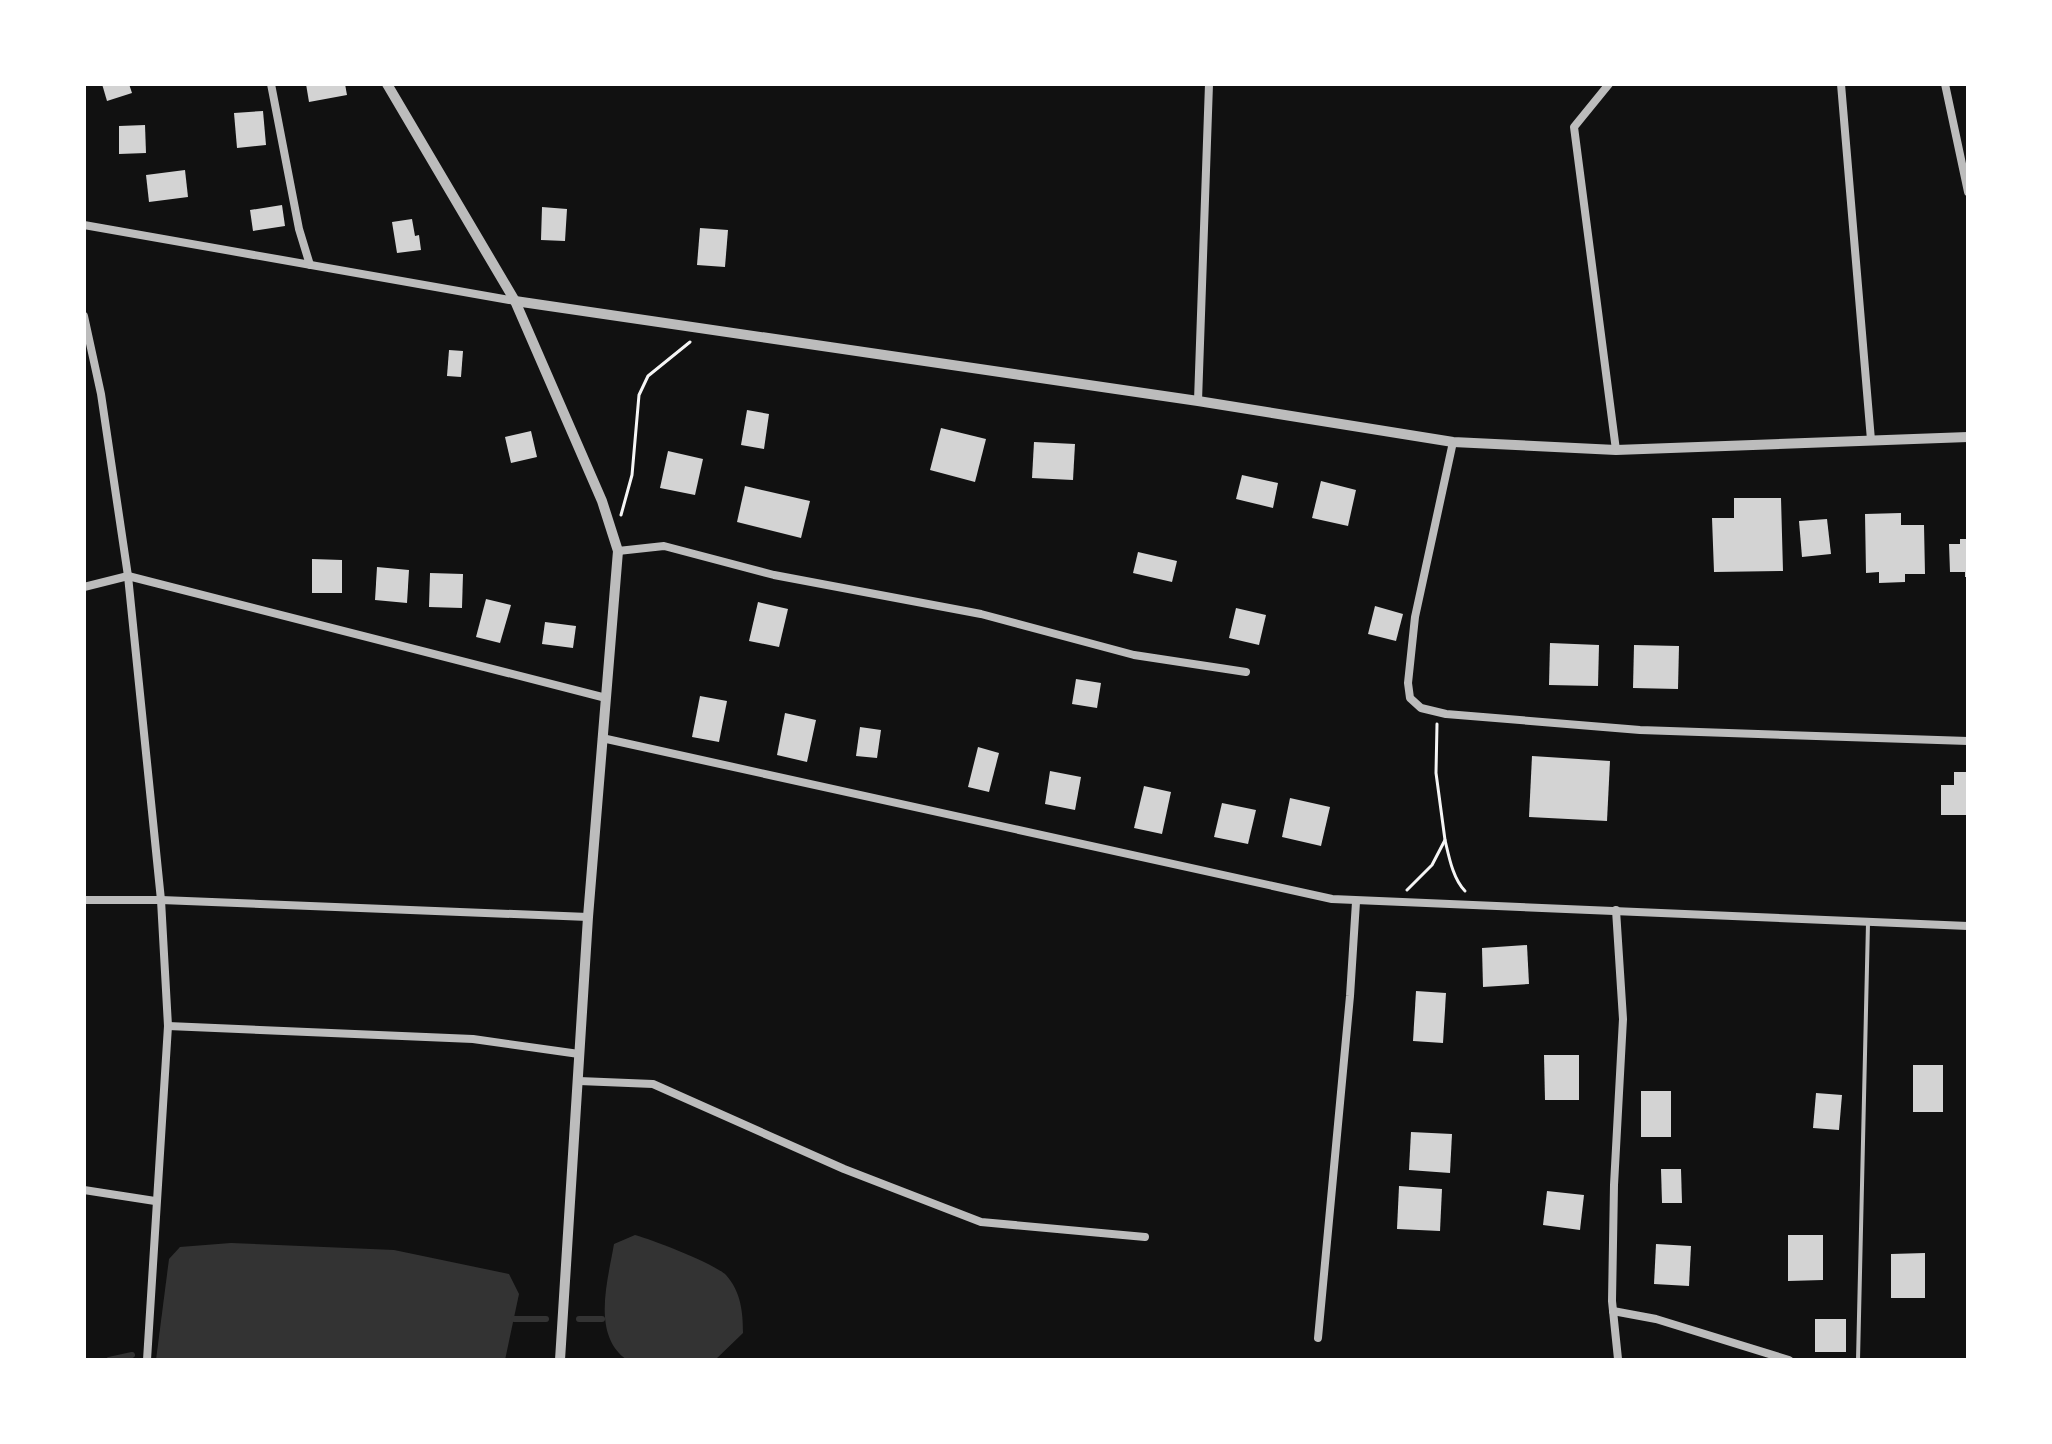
<svg xmlns="http://www.w3.org/2000/svg" width="2052" height="1444" font-family="Lato,sans-serif">
	<rect width="100%" height="100%" fill="#111"/>
	<!-- water -->
	<g fill="#333">
		<path d="M635,1235c18,5 80,29 91,40 15,17 17,37 17,58l-28,27h-88c-36,-25 -19,-80 -13,-116z"/>
		<path d="M231,1243l163,7 115,24 10,20 -14,66h-349l13,-101 11,-12z"/>
	</g>
	<g fill="none" stroke-linecap="round" stroke-linejoin="round">
		<!-- stream -->
		<g stroke="#333" stroke-width="6">
			<path d="M514,1319h32"/>
			<path d="M579,1319h23"/>
			<path d="M109,1360l23,-5"/>
		</g>
	</g>
	<!-- building -->
	<g fill="#d3d3d3">
		<path d="M102,84h27l3,9 -25,8z"/>
		<path d="M306,84h39l2,11 -38,7z"/>
		<path d="M263,111l3,34 -29,3 -3,-35z"/>
		<path d="M145,125l1,28 -27,1v-28z"/>
		<path d="M185,170l3,27 -39,5 -3,-27z"/>
		<path d="M282,205l3,21 -32,5 -3,-21z"/>
		<path d="M542,207l25,2 -2,32 -24,-1z"/>
		<path d="M412,219l3,17 4,-1 2,15 -24,3 -5,-31z"/>
		<path d="M700,228l28,2 -3,37 -28,-2z"/>
		<path d="M449,350l14,1 -2,26 -14,-1z"/>
		<path d="M747,410l22,4 -5,35 -23,-4z"/>
		<path d="M941,428l45,11 -11,43 -45,-12z"/>
		<path d="M531,431l6,26 -26,6 -6,-26z"/>
		<path d="M1034,442l41,2 -2,36 -41,-2z"/>
		<path d="M668,451l35,8 -8,36 -35,-7z"/>
		<path d="M1242,475l36,8 -5,25 -37,-9z"/>
		<path d="M1321,481l35,9 -8,36 -36,-8z"/>
		<path d="M745,486l65,15 -9,37 -64,-16z"/>
		<path d="M1734,498h47l2,73 -69,1 -2,-54h22z"/>
		<path d="M1901,513v12h23l1,49h-20v8l-26,1v-11l-13,1 -1,-59z"/>
		<path d="M1827,519l4,35 -29,3 -3,-36z"/>
		<path d="M1960,539h8v38h-3v-5h-15l-1,-28h11z"/>
		<path d="M1138,552l39,9 -5,21 -39,-9z"/>
		<path d="M312,559l30,1v33h-30z"/>
		<path d="M377,567l32,3 -2,33 -32,-3z"/>
		<path d="M430,573l33,1 -1,34 -33,-1z"/>
		<path d="M486,599l25,6 -11,38 -24,-6z"/>
		<path d="M758,602l30,7 -9,38 -30,-6z"/>
		<path d="M1375,606l28,8 -7,27 -28,-7z"/>
		<path d="M1236,608l30,7 -7,30 -30,-7z"/>
		<path d="M545,622l31,4 -3,22 -31,-4z"/>
		<path d="M1550,643l49,2 -1,41 -49,-1z"/>
		<path d="M1634,645l45,1 -1,43 -45,-1z"/>
		<path d="M1076,679l25,4 -4,25 -25,-4z"/>
		<path d="M700,696l27,5 -8,41 -27,-5z"/>
		<path d="M785,713l31,7 -9,42 -30,-7z"/>
		<path d="M860,727l21,3 -4,28 -21,-2z"/>
		<path d="M978,747l21,6 -10,39 -21,-5z"/>
		<path d="M1532,756l78,5 -3,60 -78,-4z"/>
		<path d="M1050,771l31,6 -6,33 -30,-6z"/>
		<path d="M1954,772h14v43h-27v-30h13z"/>
		<path d="M1144,786l27,6 -9,42 -28,-6z"/>
		<path d="M1290,798l40,9 -9,39 -39,-9z"/>
		<path d="M1222,803l34,7 -8,34 -34,-7z"/>
		<path d="M1527,945l2,39 -46,3 -1,-39z"/>
		<path d="M1416,991l30,2 -3,50 -30,-2z"/>
		<path d="M1544,1055h35v45h-34z"/>
		<rect x="1913" y="1065" width="30" height="47"/>
		<rect x="1641" y="1091" width="30" height="46"/>
		<path d="M1816,1093l26,2 -3,35 -26,-2z"/>
		<path d="M1411,1132l41,2 -2,39 -41,-3z"/>
		<path d="M1661,1169h20l1,34h-20z"/>
		<path d="M1399,1186l43,3 -2,42 -43,-2z"/>
		<path d="M1547,1191l37,4 -4,35 -37,-5z"/>
		<path d="M1788,1235h35v45l-35,1z"/>
		<path d="M1656,1244l35,2 -2,40 -35,-2z"/>
		<path d="M1925,1253v45h-34v-44z"/>
		<rect x="1815" y="1319" width="31" height="33"/>
	</g>
	<g fill="none" stroke-linecap="round" stroke-linejoin="round">
		<!-- path -->
		<g stroke="#f5f5f5" stroke-width="3">
			<path d="M621,515l11,-40 7,-80 9,-19 42,-34"/>
			<path d="M1445,840c4,17 8,39 20,51"/>
			<path d="M1407,890l25,-25 13,-25 -9,-67 1,-49"/>
		</g>
		<!-- service -->
		<path stroke="#bcbcbc" stroke-width="4" d="M1858,1360l10,-437"/>
		<!-- minor -->
		<g stroke="#bcbcbc" stroke-width="8">
			<path d="M271,84l28,145 11,36"/>
			<path d="M1609,84l-35,43 42,323"/>
			<path d="M1841,84l30,356"/>
			<path d="M1945,84l23,108"/>
			<path d="M84,225l431,76"/>
			<path d="M84,316l17,78 27,182 33,324 7,126 -21,334"/>
			<path d="M1198,401l11,-317"/>
			<path d="M1453,442l-38,175 -7,66 2,15 11,10 25,6 194,16 328,11"/>
			<path d="M618,551l46,-5 110,29 207,39 153,41 112,17"/>
			<path d="M84,587l44,-11 478,122"/>
			<path d="M602,738l730,161 636,27"/>
			<path d="M84,900h77l427,17"/>
			<path d="M1616,910l7,109 -9,166 -2,116 6,58"/>
			<path d="M168,1026l305,13 106,15"/>
			<path d="M579,1081l74,3 191,85 137,53 164,15"/>
			<path d="M84,1190l71,11"/>
			<path d="M1613,1311l43,8 133,41"/>
			<path d="M1318,1338l32,-342 6,-94"/>
		</g>
		<!-- tertiary -->
		<g stroke="#bcbcbc" stroke-width="10">
			<path d="M387,84l128,217 87,200 16,50 -30,366 -28,443"/>
			<path d="M515,301l683,100 255,41 163,8 352,-13"/>
		</g>
	</g>
	<!-- border -->
	<rect width="2052" height="1444" fill="none" stroke="#ffffff" stroke-width="172"/>
</svg>
